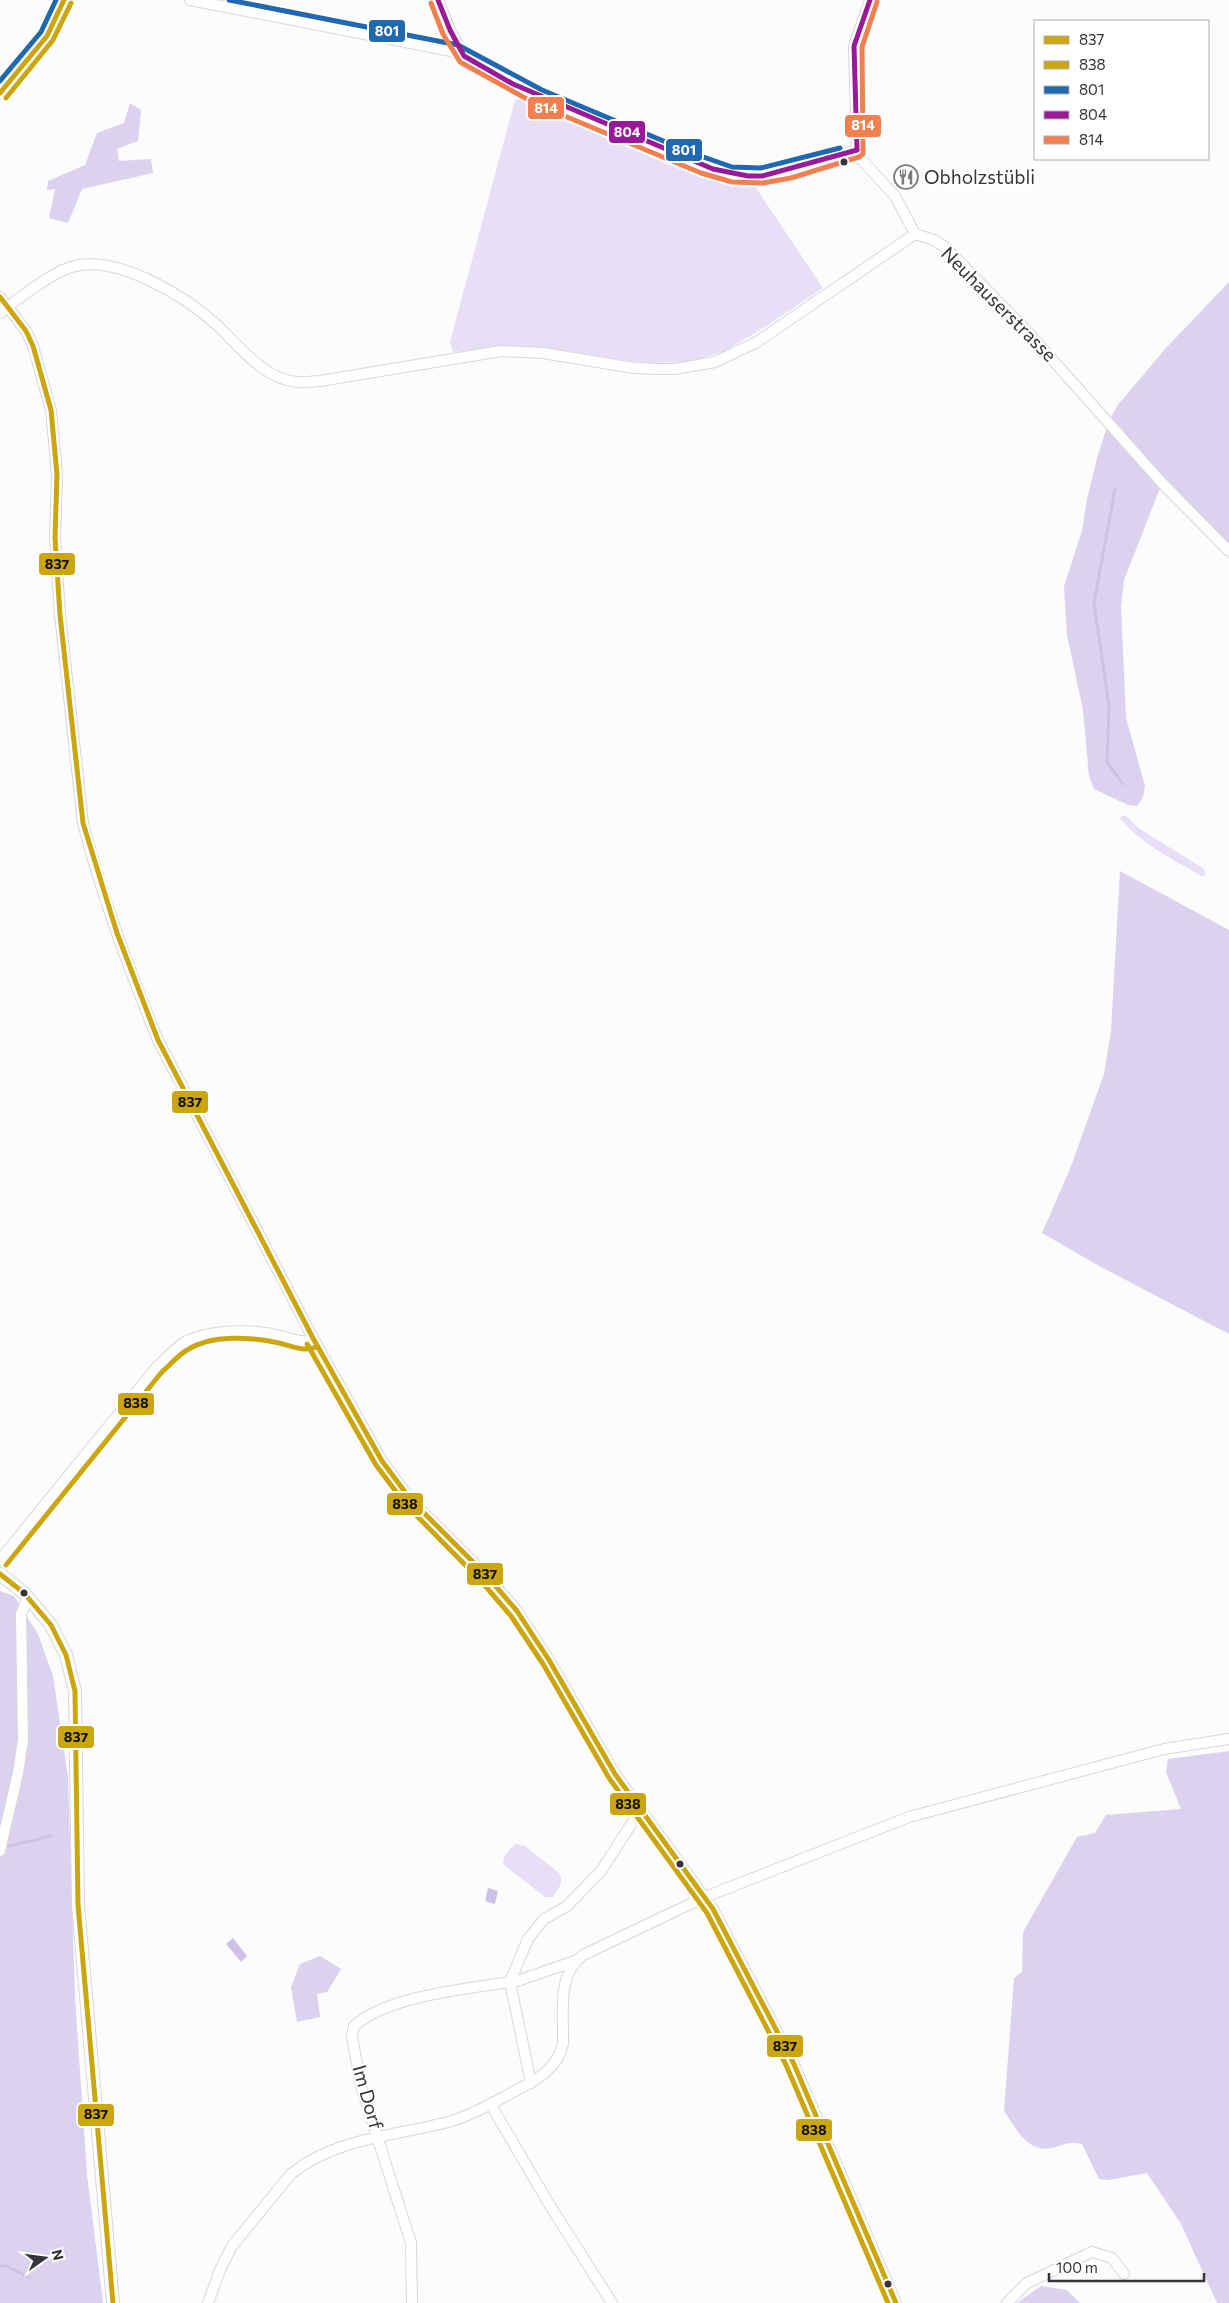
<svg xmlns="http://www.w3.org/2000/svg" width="1229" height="2303" font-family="Commissioner,sans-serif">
	<rect width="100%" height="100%" fill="#fcfbfe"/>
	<!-- green -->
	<g fill="#e6dff6">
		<path d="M523,96l187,79 42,7 71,106 -58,39 -40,24 -35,11 -48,1 -81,-13 -64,-3 -44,5 -3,-10 65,-242z"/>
		<path d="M1122,816h4l11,11 67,42 1,7h-4c-28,-17 -60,-32 -81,-58z"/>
		<path d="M515,1844l10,2 34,27c6,9 -1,16 -6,24h-8l-42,-33 1,-8z"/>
	</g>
	<!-- forest -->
	<g fill="#dad2ee">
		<path d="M130,103l11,7 -3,31 -21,8 2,12 32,-2 2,14 -71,16 -14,34 -19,-5 6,-29 -8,1 1,-9 37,-16 12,-32 27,-10z"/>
		<path d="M1229,282v269l-67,-68 -38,97 -3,26 5,112 19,68 -2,11 -6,9 -9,-1 -34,-16 -5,-13 -6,-66 -16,-75 -3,-49 18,-55 5,-32 10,-41 12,-37 8,-15 49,-58z"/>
		<path d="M1120,871l109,59v404l-128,-67 -59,-34 28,-64 34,-95 7,-43z"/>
		<path d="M0,1591l14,5 24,38 15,42 15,101 7,220 12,178 16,128h-103z"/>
		<path d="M1229,1751v552h-12l-36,-79 -34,-51 -39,7 -9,-1 -17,-35c-17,-3 -16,1 -31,4 -24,5 -35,-20 -47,-37l10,-133 8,-6 1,-40 54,-95 18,-4 11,-18 75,-6 -15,-37 2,-13z"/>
		<path d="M320,1956l21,13 -14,23 -10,2 3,23 -23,5 -6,-35 9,-23z"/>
		<path d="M1041,2286l26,4 13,13h-63z"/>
	</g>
	<!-- water -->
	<g fill="#cdc2e6">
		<path d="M488,1888l10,3 -3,13 -10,-3z"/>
		<path d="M233,1938l14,18 -6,6 -15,-18z"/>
	</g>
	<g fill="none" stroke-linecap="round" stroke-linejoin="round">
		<!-- stream -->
		<g stroke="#cdc2e6" stroke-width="3">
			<path d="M1115,489l-21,114 15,103 -2,56 16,22"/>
			<path d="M9,1846l42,-10"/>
			<path d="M0,2266h6l24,12"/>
		</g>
		<!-- minor casing -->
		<g stroke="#d8d6da" stroke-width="12">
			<g id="minor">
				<path d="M190,0l266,52 83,45 150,63 42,14 31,2 95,-26"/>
				<path d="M438,0l12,30 14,26"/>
				<path d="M870,0l-16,46 3,104 2,7 36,39 20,38 19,6 12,8 80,82 136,153 67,68"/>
				<path d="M0,297l26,34 7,15 18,64 6,65 -2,63 5,77 23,208c19,74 46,147 75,217l156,300 68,121 29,39 76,76 30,35 32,49 66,114 98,135 80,153 103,241"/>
				<path d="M0,313c19,-15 48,-38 71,-46 45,-14 114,29 147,59 22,21 46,53 79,56 7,1 15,-1 23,-1l181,-30 42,2 91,15 22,1h19l40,-7 42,-20 158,-108"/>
				<path d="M0,1560l156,-192c9,-8 19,-20 29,-26 25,-13 69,-13 96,-6 9,2 24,9 33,4"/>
				<path d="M0,1851l18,-78 5,-33 -2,-126 7,-17"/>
				<path d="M531,2083l-21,-101 7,-1 58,-20"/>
				<path d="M491,2105l58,99 63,99"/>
				<path d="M208,2303l12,-33 12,-24 59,-72c44,-36 104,-38 157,-52 25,-7 46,-20 69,-32 21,-11 40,-21 46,-46 1,-29 -7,-69 20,-89l122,-58 204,-80 255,-68 65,-10"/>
				<path d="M412,2303l-1,-60 -50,-157 -9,-49 2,-11c34,-30 111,-37 156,-44l18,-43 16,-20 23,-13 34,-35 40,-62"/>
				<path d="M1007,2303l20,-20 65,-31 20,6 12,16"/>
			</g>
		</g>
		<!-- tertiary casing -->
		<g stroke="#d8d6da" stroke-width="14">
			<g id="tertiary">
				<path d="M0,93l47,-57 17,-36"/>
				<path d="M0,1574l24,19 27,32 15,30 9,36 3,214 35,398"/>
			</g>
		</g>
		<!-- minor -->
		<use href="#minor" stroke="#fffeff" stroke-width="10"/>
		<!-- tertiary -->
		<use href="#tertiary" stroke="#fffeff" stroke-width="12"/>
		<!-- bus-1 casing -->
		<g stroke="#fff" stroke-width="9">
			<g id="bus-1">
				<path d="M0,93l47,-57 17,-36"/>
				<path d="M0,297l26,34 7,15 18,64 6,65 -2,63 5,77 23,208 34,110 41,107 156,300 68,121 29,39 76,76 30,35 32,49 66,114 98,135 80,153 103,241"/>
				<path d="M0,1574l24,19 27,32 15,30 9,36 3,214 35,398"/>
			</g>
		</g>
		<!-- bus-2 casing -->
		<g stroke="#fff" stroke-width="9">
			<g id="bus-2">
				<path d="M6,98l47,-58 18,-37"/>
				<path d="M307,1344l69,121 30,40 75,76 30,35 32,48 66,114 98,135 79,152 102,238"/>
				<path d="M6,1565l155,-192c9,-8 16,-17 26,-23 25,-16 64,-13 92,-7 13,3 24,9 38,4"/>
			</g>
		</g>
		<!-- bus-3 casing -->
		<g stroke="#fff" stroke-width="9">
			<g id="bus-3">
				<path d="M229,0l229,45 84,45 150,63 40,14 29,1 79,-20"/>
				<path d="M0,81l41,-49 15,-32"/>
			</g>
		</g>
		<!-- bus-4 casing -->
		<g stroke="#fff" stroke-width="9">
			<g id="bus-4">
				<path d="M438,0l12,30 14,26 49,28 200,85 35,7h14l95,-26"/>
				<path d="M857,150l-3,-104 16,-46"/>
			</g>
		</g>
		<!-- bus-5 casing -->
		<g stroke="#fff" stroke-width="9">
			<path id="bus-5" d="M431,3l12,31 17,28 76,42 165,69 31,9 31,1 28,-5 68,-21 4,-3 -1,-107 15,-45"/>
		</g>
		<!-- bus-1 -->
		<use href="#bus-1" stroke="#cca60e" stroke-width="5"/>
		<!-- bus-2 -->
		<use href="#bus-2" stroke="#cca60e" stroke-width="5"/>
		<!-- bus-3 -->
		<use href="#bus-3" stroke="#2069b0" stroke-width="5"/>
		<!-- bus-4 -->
		<use href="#bus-4" stroke="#991a99" stroke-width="5"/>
		<!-- bus-5 -->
		<use href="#bus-5" stroke="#f0804f" stroke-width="5"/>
	</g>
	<!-- icons -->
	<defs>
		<g id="restaurant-ring" transform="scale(1.25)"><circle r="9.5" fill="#fff" stroke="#7b7a7e" stroke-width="1.5"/><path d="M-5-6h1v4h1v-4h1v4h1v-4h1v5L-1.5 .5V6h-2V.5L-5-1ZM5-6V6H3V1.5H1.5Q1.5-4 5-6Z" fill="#7b7a7e"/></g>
	</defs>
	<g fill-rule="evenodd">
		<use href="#restaurant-ring" x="906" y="177"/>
	</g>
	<!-- markers -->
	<g fill="#353439" stroke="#fff" stroke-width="2">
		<circle cx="844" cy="162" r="4.5"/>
		<circle cx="24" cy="1593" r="4.5"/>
		<circle cx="680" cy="1864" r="4.5"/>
		<circle cx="888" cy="2284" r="4.5"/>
	</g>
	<g text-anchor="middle" stroke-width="4" stroke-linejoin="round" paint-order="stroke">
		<!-- poi labels -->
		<g font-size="19" fill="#353439" stroke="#fff" text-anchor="start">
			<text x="924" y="184">Obholzstübli</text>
		</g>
		<!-- street labels -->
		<g font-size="19" fill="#353439" stroke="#fff">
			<text transform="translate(999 304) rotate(45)" y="7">Neuhauserstrasse</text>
			<text transform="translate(368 2097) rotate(74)" y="7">Im Dorf</text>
		</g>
	</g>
	<g stroke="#fff" stroke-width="2">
		<rect x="368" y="19" width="38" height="24" rx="5" fill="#2069b0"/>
		<rect x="527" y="96" width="38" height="24" rx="5" fill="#f0804f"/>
		<rect x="844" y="114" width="38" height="24" rx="5" fill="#f0804f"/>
		<rect x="608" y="120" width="38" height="24" rx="5" fill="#991a99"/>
		<rect x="665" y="138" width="38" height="24" rx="5" fill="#2069b0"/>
		<rect x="38" y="552" width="38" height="24" rx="5" fill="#cca60e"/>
		<rect x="171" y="1090" width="38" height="24" rx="5" fill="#cca60e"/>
		<rect x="117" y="1392" width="38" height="24" rx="5" fill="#cca60e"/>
		<rect x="386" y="1492" width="38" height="24" rx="5" fill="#cca60e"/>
		<rect x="466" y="1562" width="38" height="24" rx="5" fill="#cca60e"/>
		<rect x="57" y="1725" width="38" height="24" rx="5" fill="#cca60e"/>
		<rect x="609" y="1792" width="38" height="24" rx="5" fill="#cca60e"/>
		<rect x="766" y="2034" width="38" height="24" rx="5" fill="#cca60e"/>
		<rect x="77" y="2103" width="38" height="24" rx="5" fill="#cca60e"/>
		<rect x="795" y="2118" width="38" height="24" rx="5" fill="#cca60e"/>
	</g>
	<g font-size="14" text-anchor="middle" font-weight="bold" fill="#fff">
		<text x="387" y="36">801</text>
		<text x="546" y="113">814</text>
		<text x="863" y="130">814</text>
		<text x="627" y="137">804</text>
		<text x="684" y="155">801</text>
	</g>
	<g font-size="14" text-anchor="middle" font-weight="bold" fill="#111">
		<text x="57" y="569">837</text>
		<text x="190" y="1107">837</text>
		<text x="136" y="1408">838</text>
		<text x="405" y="1509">838</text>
		<text x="485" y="1579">837</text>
		<text x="76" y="1742">837</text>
		<text x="628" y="1809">838</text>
		<text x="785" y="2051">837</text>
		<text x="96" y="2119">837</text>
		<text x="814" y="2135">838</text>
	</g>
	<!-- legend -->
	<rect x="1034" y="20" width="175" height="140" fill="#ffffff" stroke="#aeaeb0"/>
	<rect x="1044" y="36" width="25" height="8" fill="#cca60e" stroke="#aeaeb0"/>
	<text x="1079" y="45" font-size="15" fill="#353439">837</text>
	<rect x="1044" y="61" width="25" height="8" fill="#cca60e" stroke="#aeaeb0"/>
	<text x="1079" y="70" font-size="15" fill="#353439">838</text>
	<rect x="1044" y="86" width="25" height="8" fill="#2069b0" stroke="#aeaeb0"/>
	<text x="1079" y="95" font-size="15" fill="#353439">801</text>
	<rect x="1044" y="111" width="25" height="8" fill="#991a99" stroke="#aeaeb0"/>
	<text x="1079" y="120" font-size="15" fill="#353439">804</text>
	<rect x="1044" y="136" width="25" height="8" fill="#f0804f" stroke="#aeaeb0"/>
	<text x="1079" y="145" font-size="15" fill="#353439">814</text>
	<!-- north arrow -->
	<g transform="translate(45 2258) rotate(76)" stroke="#ffffff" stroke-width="4" paint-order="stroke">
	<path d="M0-4L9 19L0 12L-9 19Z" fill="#353439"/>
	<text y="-8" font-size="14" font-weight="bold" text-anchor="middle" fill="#353439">N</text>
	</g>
	<!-- scale -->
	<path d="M1049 2273v8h155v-8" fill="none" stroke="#353439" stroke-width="2.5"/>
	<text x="1056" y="2273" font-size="15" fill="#353439" stroke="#ffffff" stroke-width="4" paint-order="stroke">100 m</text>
</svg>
